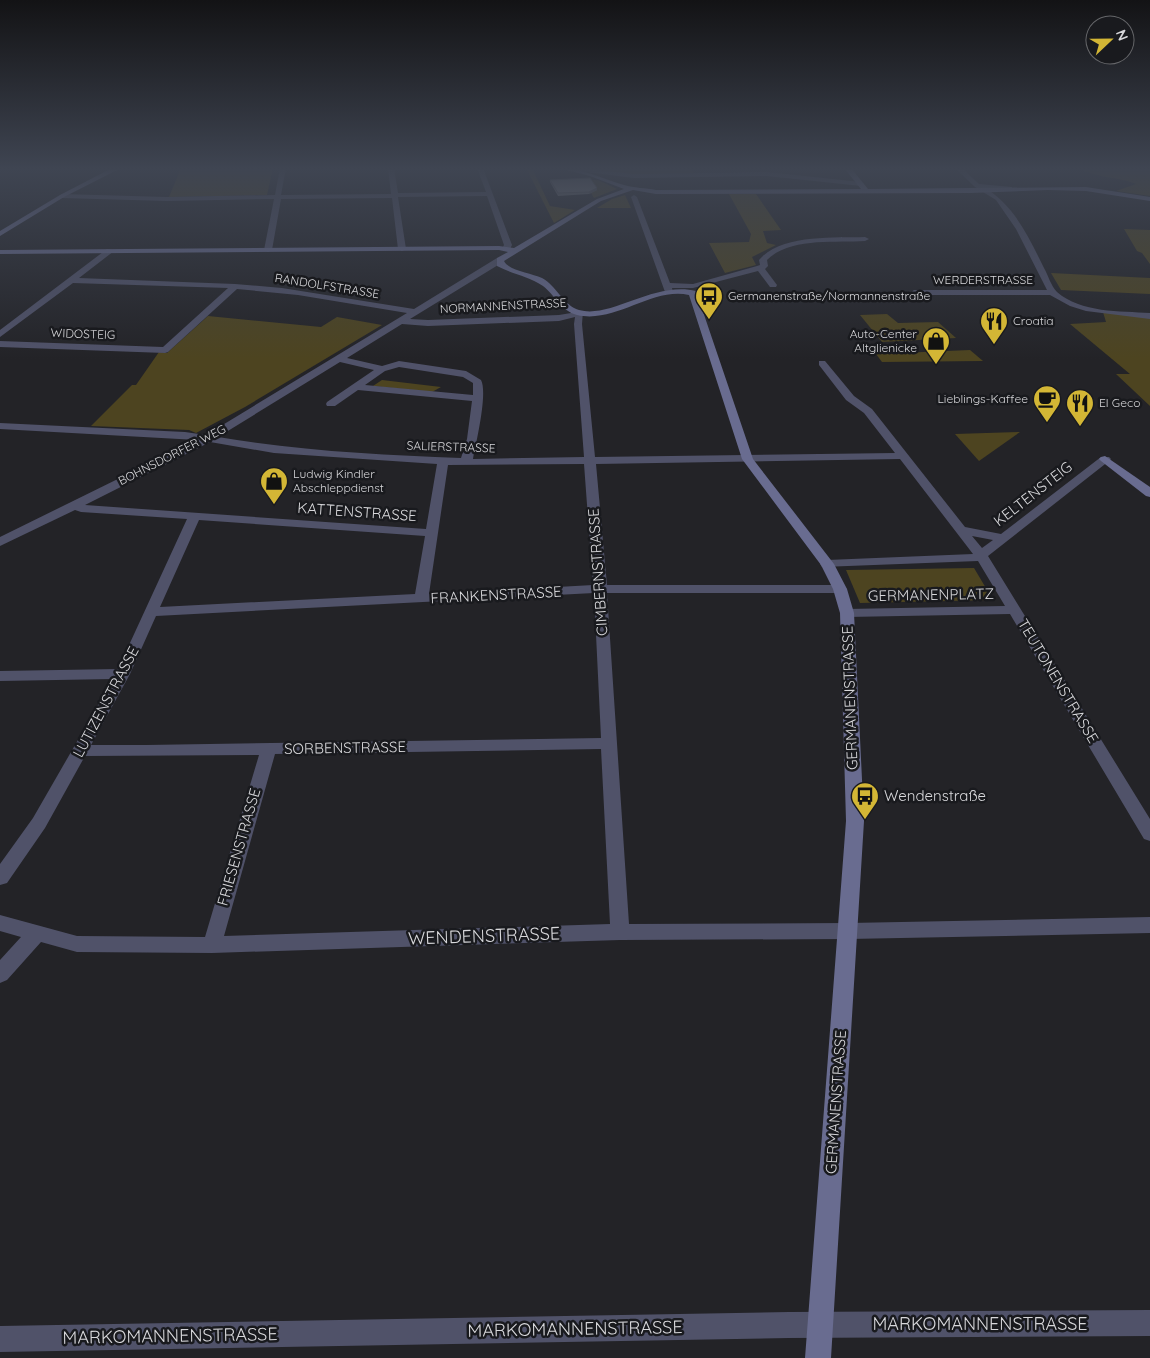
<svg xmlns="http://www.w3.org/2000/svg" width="1150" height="1358" font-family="Quicksand,sans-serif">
	<rect width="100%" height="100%" fill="#232327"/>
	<!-- green -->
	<g fill="#4d4420">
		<path d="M181,168h92l-6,27 -98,2z"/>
		<path d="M526,168h6l18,38 25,4 -21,13z"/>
		<path d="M601,168h90l3,5 -67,2 -24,-4z"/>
		<path d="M1079,168h71v28l-34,-5 20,-7c-19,-8 -38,-5 -57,-16z"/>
		<path d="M590,180h8l19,9 -23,9 -3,-5z"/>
		<path d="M729,194h27l25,36 -18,1 4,12 9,2 -24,12 4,8 -31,8 -16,-30 40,-1 2,-8z"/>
		<path d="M625,195l6,13h-34l15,-9z"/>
		<path d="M1124,229l26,1v34l-8,-11 -5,-2z"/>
		<path d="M1051,273l99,5v16l-89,-4z"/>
		<path d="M1103,312l47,5v89l-34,-32h14l-60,-50 36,-2z"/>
		<path d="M887,314l11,9 40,-1 18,16 -74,4 -22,-27z"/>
		<path d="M208,316l113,11 16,-10 45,8 -137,82 -49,26 -7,-3 -98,-4 41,-41h4l23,-33 8,1z"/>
		<path d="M970,350l13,11 -101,1 -6,-8z"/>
		<path d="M382,380l59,7 -9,5 -59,-6z"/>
		<path d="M1020,432l-41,29 -24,-27z"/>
		<path d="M974,568l19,32 -133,3 -14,-33z"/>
	</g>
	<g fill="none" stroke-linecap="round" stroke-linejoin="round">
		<!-- street -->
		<g fill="#505269" fill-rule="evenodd">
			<path d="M280,168h6l-5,27 110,-1 -3,-26h6l4,25 88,-1 -9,-24h6l29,77 -3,6 -7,-2 2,-4 -17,-49 -89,1 8,52 -4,2 -4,-2 -6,-51 -111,1 -9,51 -4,2 -4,-2 10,-51 -107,2 -105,-3 -3,-2 3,-2 105,3 108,-2z"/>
			<path d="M576,168l58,6 133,-2 94,10 3,2 -3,2 -94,-10 -133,2 -64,-8z"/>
			<path d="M955,168h7l17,16 33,3v2l-2,1 -25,-2c30,18 44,50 59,80 4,7 7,18 13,24 24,21 63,19 93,21v6l-64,-8 -16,-5 -20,-11h-139l-1,-2 4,-3h133l-31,-61 -20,-29 -21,-13z"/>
			<path d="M634,195l3,2 33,86 23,1 64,-18 3,-1 -1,-5c22,-26 75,-22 106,-23l4,2 -4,2c-30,2 -75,-4 -98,19l1,6 -3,3 12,16 -1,2h-6l-12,-16 -65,17h-21l1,4 -4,2 -4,-2 -34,-95z"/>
			<path d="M107,249l7,2 -35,27 156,6 47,4 132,21 83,-51h6v4l-93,57 18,1 131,-5 24,-4 -1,13 13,133 300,-4 -31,-40 -18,-13 -27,-35v-4h6l29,35 18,13 93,118 36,7 100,-77h8l2,2 -2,2 -121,95 162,263v22l-6,-2 -134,-225 -163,3 -7,-4 7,-4 158,-3 -27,-45 -156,6 -2,-3 7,-4 146,-6 -73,-95 -304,5 11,121h233l7,4 -7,4h-233l22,331 220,-1 301,-6v16l-301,6 -229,1 -408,13 -135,-1 -36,-10 -34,38 -7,3v-23l21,-23 -21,-6v-16l77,21 128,1 54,-182 -174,1 -40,72 -38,55 -7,2v-21l33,-46 80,-139 -113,2v-10l118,-2 69,-150 -106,-7 -6,-2 -75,36v-9l197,-97 -197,-11v-6l185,9 21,3 201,-122 -109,-18 -61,-6 -69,63 -3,1 -165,-6v-6l163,6 65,-59 -155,-5 -73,54v-7zM575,317l-1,7 10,133 -111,2c3,-16 15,-66 8,-79l-15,-9 -67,-10 -17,5 -35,-8 55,-34 26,2 131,-5zM340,362l34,8 -47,32 -1,2 1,2h8l23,-16 114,11 -5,38 -6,19c-81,-3 -162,-7 -243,-21zM399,367l64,10 10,6v12l-108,-10 20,-14zM210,442l64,11 163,11 -11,65 -341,-24zM584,464l9,121 -164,9 19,-129zM199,520l226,16 -10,58 -255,13zM972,536l21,4 -11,8zM594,593l7,145 -455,7h-55l39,-71 26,-58zM601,749l9,175 -386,12 51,-182z"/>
			<path d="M1150,1310v26l-361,2 -789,14v-26l789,-14z"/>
		</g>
		<!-- secondary -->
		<g fill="#696c90" fill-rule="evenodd">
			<path d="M112,168h9l-57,29 -64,39v-5l60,-36z"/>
			<path d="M559,168c24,0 43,11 65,17 10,3 22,3 32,5l205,-1 -17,-21h7l17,21 218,-2 64,10v4l-64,-10 -38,-1 -78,3 -314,1 -23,-4 -32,11 -97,60c5,10 27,12 38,17 14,7 22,28 37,32 32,9 75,-29 117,-19l57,168 81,105 13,25 7,24 10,208 -33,537h-26l41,-537 -6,-208 -7,-24 -12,-24 -79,-106 -53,-164c-38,-8 -73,29 -112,20 -16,-4 -22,-20 -34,-29 -14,-10 -31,-12 -46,-20v-8l11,-6 -9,-2 -499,4v-4l499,-4 15,2 83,-49 27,-10 -34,-13z"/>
			<path d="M1105,456l45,31v10l-4,-1 -45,-35 -2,-2 2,-2z"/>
		</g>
	</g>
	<!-- wall -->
	<path fill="#78787c" d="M550,180l47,10 -8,4 -31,2 -8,-14z"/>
	<!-- shaded-wall -->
	<path fill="#616165" d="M597,188v2l-8,4v-2z"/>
	<!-- building -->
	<path fill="#8b8b90" stroke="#616165" d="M590,178l7,10 -8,4 -31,1 -8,-13z"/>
	<!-- sky -->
	<linearGradient id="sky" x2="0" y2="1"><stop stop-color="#131315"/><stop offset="0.47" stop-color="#3f4552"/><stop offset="1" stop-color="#3f4552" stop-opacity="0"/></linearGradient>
	<rect width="1150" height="359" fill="url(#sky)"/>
	<!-- icons -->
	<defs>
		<g id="bus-pin" transform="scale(1.4375)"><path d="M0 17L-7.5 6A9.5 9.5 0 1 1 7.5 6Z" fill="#d3b635" stroke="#191a1e"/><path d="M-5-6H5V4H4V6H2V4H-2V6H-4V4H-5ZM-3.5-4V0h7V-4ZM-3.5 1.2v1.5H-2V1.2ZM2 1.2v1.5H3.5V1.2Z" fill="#111"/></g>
		<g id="restaurant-pin" transform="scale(1.4375)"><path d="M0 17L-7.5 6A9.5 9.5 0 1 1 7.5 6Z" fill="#d3b635" stroke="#191a1e"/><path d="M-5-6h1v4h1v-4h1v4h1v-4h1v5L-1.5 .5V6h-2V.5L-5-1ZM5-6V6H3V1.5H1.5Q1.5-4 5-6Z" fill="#111"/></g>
		<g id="shop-pin" transform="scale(1.4375)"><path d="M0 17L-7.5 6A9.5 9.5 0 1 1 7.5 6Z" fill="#d3b635" stroke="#191a1e"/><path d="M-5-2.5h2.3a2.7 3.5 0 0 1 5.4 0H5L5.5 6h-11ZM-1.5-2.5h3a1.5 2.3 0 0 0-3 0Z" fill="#111"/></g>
		<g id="cafe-pin" transform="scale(1.4375)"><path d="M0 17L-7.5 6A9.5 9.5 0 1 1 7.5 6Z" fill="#d3b635" stroke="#191a1e"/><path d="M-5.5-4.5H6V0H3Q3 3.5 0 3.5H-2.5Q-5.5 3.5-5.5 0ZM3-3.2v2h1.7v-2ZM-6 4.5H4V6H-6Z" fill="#111"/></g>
	</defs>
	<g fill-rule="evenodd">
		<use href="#bus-pin" x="709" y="296"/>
		<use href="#restaurant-pin" x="994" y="321"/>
		<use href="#shop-pin" x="936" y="341"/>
		<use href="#cafe-pin" x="1047" y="399"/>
		<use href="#restaurant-pin" x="1080" y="403"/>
		<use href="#shop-pin" x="274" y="481"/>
		<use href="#bus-pin" x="865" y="796"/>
	</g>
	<g text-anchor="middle" stroke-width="5" stroke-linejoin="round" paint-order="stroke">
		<!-- far-street labels -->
		<g font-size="12" fill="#d7d7da" stroke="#191a1e">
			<text x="983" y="284">WERDERSTRASSE</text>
			<text transform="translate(327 286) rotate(9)" y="4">RANDOLFSTRASSE</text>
			<text transform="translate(503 306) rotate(-3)" y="4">NORMANNENSTRASSE</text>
			<text transform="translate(83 334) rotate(2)" y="4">WIDOSTEIG</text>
			<text transform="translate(451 447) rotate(2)" y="4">SALIERSTRASSE</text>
			<text transform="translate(172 455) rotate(-27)" y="4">BOHNSDORFER WEG</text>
		</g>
		<!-- far-poi labels -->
		<g font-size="12" fill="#d7d7da" stroke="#191a1e" text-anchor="start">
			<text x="728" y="300">Germanenstraße/Normannenstraße</text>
			<text x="1013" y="325">Croatia</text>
			<text x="917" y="338" text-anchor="end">Auto-Center<tspan x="917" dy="14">Altglienicke</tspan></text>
			<text x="1028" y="403" text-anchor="end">Lieblings-Kaffee</text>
			<text x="1099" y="407">El Geco</text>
			<text x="293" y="478">Ludwig Kindler<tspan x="293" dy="14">Abschleppdienst</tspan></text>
		</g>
		<!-- street labels -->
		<g font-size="15" fill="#d7d7da" stroke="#191a1e">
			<text transform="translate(1033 494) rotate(-38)" y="5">KELTENSTEIG</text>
			<text transform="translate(357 512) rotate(4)" y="5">KATTENSTRASSE</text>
			<text transform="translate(598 572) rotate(-94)" y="5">CIMBERNSTRASSE</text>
			<text transform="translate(496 595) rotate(-3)" y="5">FRANKENSTRASSE</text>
			<text transform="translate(931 595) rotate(-1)" y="5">GERMANENPLATZ</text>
			<text transform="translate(1058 681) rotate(59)" y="5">TEUTONENSTRASSE</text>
			<text transform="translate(850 698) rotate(-92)" y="5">GERMANENSTRASSE</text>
			<text transform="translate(106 702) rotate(-62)" y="5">LUTIZENSTRASSE</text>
			<text transform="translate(345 748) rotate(-1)" y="5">SORBENSTRASSE</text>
			<text transform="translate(239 847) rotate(-74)" y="5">FRIESENSTRASSE</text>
			<text transform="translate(836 1102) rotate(-86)" y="5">GERMANENSTRASSE</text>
		</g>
		<!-- poi labels -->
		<g font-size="15" fill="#d7d7da" stroke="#191a1e" text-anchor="start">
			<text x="884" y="801">Wendenstraße</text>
		</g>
		<!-- near-street labels -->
		<g font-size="18" fill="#d7d7da" stroke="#191a1e">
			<text transform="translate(484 936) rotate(-2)" y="6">WENDENSTRASSE</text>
			<text x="980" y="1330">MARKOMANNENSTRASSE</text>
			<text transform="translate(575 1329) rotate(-1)" y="6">MARKOMANNENSTRASSE</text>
			<text transform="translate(170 1336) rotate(-1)" y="6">MARKOMANNENSTRASSE</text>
		</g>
	</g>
	<!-- north arrow -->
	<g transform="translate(1110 40) rotate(68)"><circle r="24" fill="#191a1e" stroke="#656669"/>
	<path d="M0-4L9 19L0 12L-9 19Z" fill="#d3b635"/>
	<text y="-8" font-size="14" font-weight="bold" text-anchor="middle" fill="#d7d7da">N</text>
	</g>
</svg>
